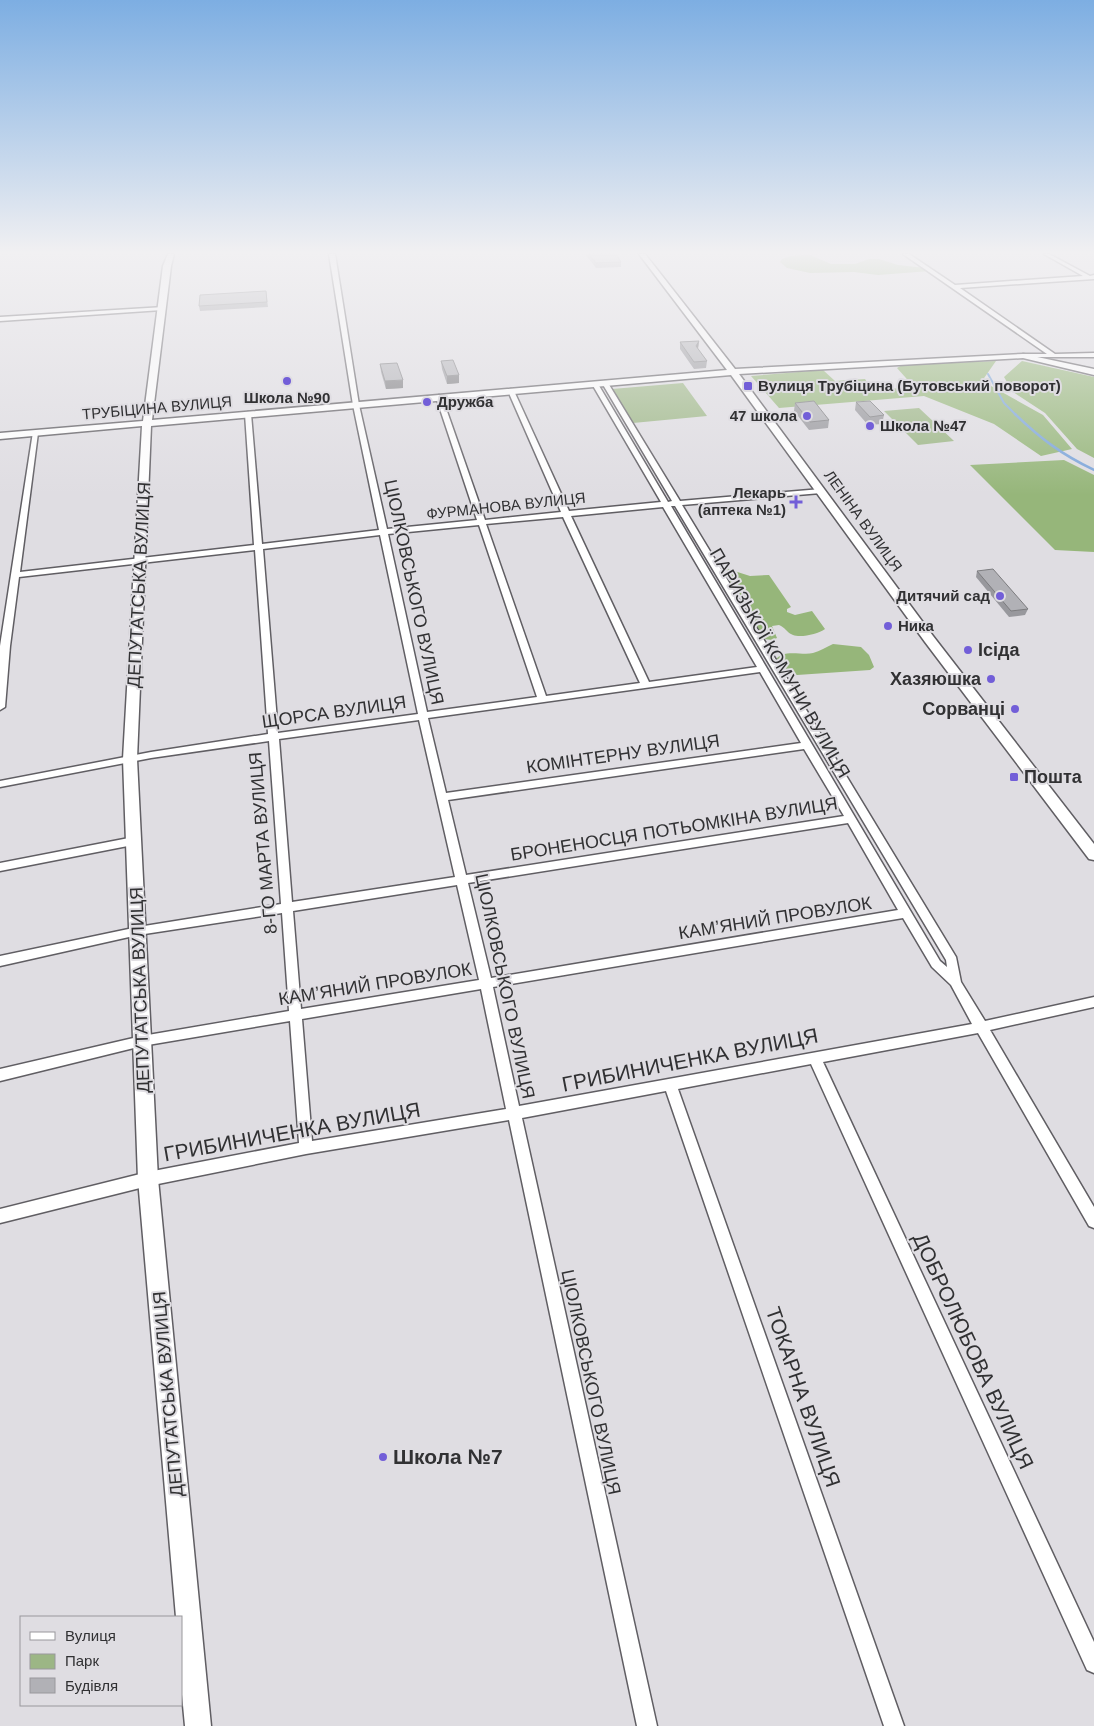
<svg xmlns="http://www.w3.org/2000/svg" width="1094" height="1726" font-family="Arial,sans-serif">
	<rect width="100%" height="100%" fill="#dfdde2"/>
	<!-- green -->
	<g fill="#9cb685">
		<path d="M683,383l24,33 -74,7 -21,-34z"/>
		<path d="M919,408l35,33 -36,4 -34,-34z"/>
	</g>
	<!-- forest -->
	<g fill="#96b67a">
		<path d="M810,255l21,9h24l14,-5h10l19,6 28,3 4,3 -52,4 -24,-3 -44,1 -23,-5 -7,-6 2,-3 9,-3z"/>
		<path d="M996,361l-14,20 61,34 29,34 -31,7 -47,-32 -70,-28 -145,12 -28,-32 72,-6 12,11 30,-2 6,9 5,2 38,-3 -17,-19 5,-3z"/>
		<path d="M1022,361l72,16v81l-17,-9 -32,-36 -32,-21 -9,-15z"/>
		<path d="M1064,460l30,15v77l-39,-2 -85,-85z"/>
		<path d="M728,569l22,7 19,-1 22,32 -4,2v3l8,3 17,-4 13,18c-7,5 -24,9 -32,6 -6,-2 -8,-8 -14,-10l-7,1 5,12 -5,2 -8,-1 -38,-62 -5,-7z"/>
		<path d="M833,644l28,3 8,8 5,12 -4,3 -73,5 -16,-4 -6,-10c7,-13 27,-5 38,-8 7,-2 13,-6 20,-9z"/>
	</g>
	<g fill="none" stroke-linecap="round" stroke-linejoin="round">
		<!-- stream-far1 -->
		<path stroke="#7ca5da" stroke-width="2" d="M988,374l16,29 12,12"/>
		<!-- stream -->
		<path stroke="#7ca5da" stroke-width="2.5" d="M1015,414c26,25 46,40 79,56"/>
		<!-- street casing -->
		<g stroke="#605e63" stroke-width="3">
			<g id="street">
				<path d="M329,254h6l24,151 28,124 90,-9 -41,-123 3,-2 3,2 43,123 76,-8 -53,-121 3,-2 3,2 55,120 92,-9 -69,-118 3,-2 3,2 70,118 4,-1 -70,-118 3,-2 3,2 72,118 141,-12 4,2 -4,2 -139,12 274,452 5,25 24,39 109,-24v10l-104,23 104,177v21l-5,-2 -111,-193 -155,29 271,580v31l-7,-3 -276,-606 -133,25 226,637h-20l-218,-635 -144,27 135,608h-20l-128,-606 -203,34 -158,32 -148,37v-14l148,-37 151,-29 -9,-122 -148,25 -142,35v-12l142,-33 147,-25 -7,-98 -144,22 -138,31v-10l138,-29 143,-23 -12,-163 -118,17 -151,29v-6l151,-29 117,-18 -13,-184 -236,27 -9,69 -5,61 -5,3v-64l33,-214 5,1 -18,139 234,-27 -9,-131 3,-2 3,2 11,130 117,-14 -26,-125zM671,506h4l271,454 1,7 -7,-6zM663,507l94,160 -108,15 -78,-166zM563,517l77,166 -94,13 -60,-172zM479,525l58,172 -110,15 -39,-178zM380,535l38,179 -140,19 -15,-184zM760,672l41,71 -355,50 -18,-75zM419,720l36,157 -163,25 -13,-163zM804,749l40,67 -378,59 -18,-75zM848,823l50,87 -407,68 -23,-95zM457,885l22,95 -178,29 -8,-98zM903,918l29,49 19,18 21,39 -453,82 -26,-119zM481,989l25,120 -194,32 -10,-122z"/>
				<path d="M903,254h6l46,31 128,-9 -39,-22h5l41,22 4,-1v4l-134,9 95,66 39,-1v4h-73l-1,-1 3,-2h24z"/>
				<path d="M164,307l-2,3 -162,11v-4z"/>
				<path d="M134,837l6,4 -2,3 -138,27v-8z"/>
			</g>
		</g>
		<!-- secondary casing -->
		<g stroke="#605e63" stroke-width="3">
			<path id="secondary" d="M168,254h6l-3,12 -19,154 575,-50 -88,-116h6l90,115 288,-15 71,15v6l-71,-17 -284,16 194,262 161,208v16l-5,-1 -164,-217 -194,-267 -580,51 -14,333 21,420 53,547h-26l-4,-42v-67h-5l-38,-438 -15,-420 19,-333 -142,13v-6l143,-12 20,-155z"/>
		</g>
		<!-- street -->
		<use href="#street" fill="#fff" fill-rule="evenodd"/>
		<!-- secondary -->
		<use href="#secondary" fill="#fff" fill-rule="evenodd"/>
	</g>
	<!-- wall -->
	<g fill="#98989d">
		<path d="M585,254h31l5,8v5l-25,1z"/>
		<path d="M266,291l2,16 -68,4 -1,-5z"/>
		<path d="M699,341l-1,8 9,12 -1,7 -12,1 -14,-20v-7z"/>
		<path d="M441,361l18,14v8l-12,1 -5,-15z"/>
		<path d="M380,364l23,24 -17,1 -5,-17z"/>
		<path d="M856,402l28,13 -2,9 -14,1 -13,-15z"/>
		<path d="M795,403l34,17 -1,8 -19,2 -15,-19z"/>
		<path d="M977,571l51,38 -3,6 -16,2 -33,-40z"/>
	</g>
	<!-- shaded-wall -->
	<g fill="#7c7c7f">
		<path d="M699,341l-1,7 -3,5 1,-7z"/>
		<path d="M459,375v8l-12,1v-8z"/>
		<path d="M403,380v8l-17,1 -1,-8z"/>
	</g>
	<!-- building -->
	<g fill="#b1b1b6" stroke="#7c7c7f">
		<path d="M589,254h27l5,8 -25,1z"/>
		<path d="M266,291l1,11 -68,4 1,-11z"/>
		<path d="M699,341l-3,5 11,15 -13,1 -14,-20z"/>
		<path d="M453,360l6,15 -12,1 -6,-15z"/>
		<path d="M397,363l6,17 -18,1 -5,-17z"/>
		<path d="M814,401l15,19 -19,2 -15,-19z"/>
		<path d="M870,401l14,14 -14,2 -14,-15z"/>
		<path d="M993,569l35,40 -17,2 -34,-40z"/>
	</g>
	<!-- sky -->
	<linearGradient id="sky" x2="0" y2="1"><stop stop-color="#7daee2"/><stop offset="0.51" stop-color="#f1f0f2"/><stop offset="1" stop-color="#f1f0f2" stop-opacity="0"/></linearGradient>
	<rect width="1094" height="495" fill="url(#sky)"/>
	<!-- markers -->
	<g fill="#725ed8" stroke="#dfdde2" stroke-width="2">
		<circle cx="287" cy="381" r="5"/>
		<rect x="743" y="381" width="10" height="10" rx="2.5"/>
		<circle cx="427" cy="402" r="5"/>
		<circle cx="807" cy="416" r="5"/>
		<circle cx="870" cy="426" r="5"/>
		<path d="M793.5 494.5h5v5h5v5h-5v5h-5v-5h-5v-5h5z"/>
		<circle cx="1000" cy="596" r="5"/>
		<circle cx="888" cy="626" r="5"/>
		<circle cx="968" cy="650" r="5"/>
		<circle cx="991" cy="679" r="5"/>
		<circle cx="1015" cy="709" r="5"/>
		<rect x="1009" y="772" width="10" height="10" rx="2.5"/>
		<circle cx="383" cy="1457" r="5"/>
	</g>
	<g text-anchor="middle" stroke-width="4" stroke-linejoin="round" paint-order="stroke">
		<!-- far-poi labels -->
		<g font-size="15" font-weight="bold" fill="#313133" stroke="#dfdde2" text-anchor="start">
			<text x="758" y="391">Вулиця Трубіцина (Бутовський поворот)</text>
			<text x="287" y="403" text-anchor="middle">Школа №90</text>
			<text x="437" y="407">Дружба</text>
			<text x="797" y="421" text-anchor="end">47 школа</text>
			<text x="880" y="431">Школа №47</text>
			<text x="786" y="498" text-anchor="end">Лекарь<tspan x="786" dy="17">(аптека №1)</tspan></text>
			<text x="990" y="601" text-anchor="end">Дитячий сад</text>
			<text x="898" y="631">Ника</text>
		</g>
		<!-- far-street labels -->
		<g font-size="15" fill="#313133" stroke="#dfdde2">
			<text transform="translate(157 408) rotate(-5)" y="5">ТРУБІЦИНА ВУЛИЦЯ</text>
			<text transform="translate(506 506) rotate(-6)" y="5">ФУРМАНОВА ВУЛИЦЯ</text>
			<text transform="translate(863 521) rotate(54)" y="5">ЛЕНІНА ВУЛИЦЯ</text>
		</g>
		<!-- street labels -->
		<g font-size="18" fill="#313133" stroke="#dfdde2">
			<text transform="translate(139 585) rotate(-87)" y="6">ДЕПУТАТСЬКА ВУЛИЦЯ</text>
			<text transform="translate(414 592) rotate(78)" y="6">ЦІОЛКОВСЬКОГО ВУЛИЦЯ</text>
			<text transform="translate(780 663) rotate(60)" y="6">ПАРИЗЬКОЇ КОМУНИ ВУЛИЦЯ</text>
			<text transform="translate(334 712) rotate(-8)" y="6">ЩОРСА ВУЛИЦЯ</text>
			<text transform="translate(623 754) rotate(-8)" y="6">КОМІНТЕРНУ ВУЛИЦЯ</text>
			<text transform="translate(674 829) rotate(-9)" y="6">БРОНЕНОСЦЯ ПОТЬОМКІНА ВУЛИЦЯ</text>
			<text transform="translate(263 843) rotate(-95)" y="6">8-ГО МАРТА ВУЛИЦЯ</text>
			<text transform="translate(775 918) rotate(-9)" y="6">КАМ’ЯНИЙ ПРОВУЛОК</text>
			<text transform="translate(375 984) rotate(-9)" y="6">КАМ’ЯНИЙ ПРОВУЛОК</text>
			<text transform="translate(505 986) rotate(78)" y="6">ЦІОЛКОВСЬКОГО ВУЛИЦЯ</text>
			<text transform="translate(140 990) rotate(-92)" y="6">ДЕПУТАТСЬКА ВУЛИЦЯ</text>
			<text transform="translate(591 1382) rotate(78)" y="6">ЦІОЛКОВСЬКОГО ВУЛИЦЯ</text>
			<text transform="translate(168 1394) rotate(-95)" y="6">ДЕПУТАТСЬКА ВУЛИЦЯ</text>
		</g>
		<!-- poi labels -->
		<g font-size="18" font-weight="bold" fill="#313133" stroke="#dfdde2" text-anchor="start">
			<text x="978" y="656">Ісіда</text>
			<text x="981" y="685" text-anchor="end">Хазяюшка</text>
			<text x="1005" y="715" text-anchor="end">Сорванці</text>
			<text x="1024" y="783">Пошта</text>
		</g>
		<!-- near-street labels -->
		<g font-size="21" fill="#313133" stroke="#dfdde2">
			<text transform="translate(690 1060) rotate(-11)" y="7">ГРИБИНИЧЕНКА ВУЛИЦЯ</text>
			<text transform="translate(292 1132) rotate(-10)" y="7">ГРИБИНИЧЕНКА ВУЛИЦЯ</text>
			<text transform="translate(973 1351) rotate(65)" y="7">ДОБРОЛЮБОВА ВУЛИЦЯ</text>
			<text transform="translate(803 1397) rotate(71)" y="7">ТОКАРНА ВУЛИЦЯ</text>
		</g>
		<!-- near-poi labels -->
		<g font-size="21" font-weight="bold" fill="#313133" stroke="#dfdde2" text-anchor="start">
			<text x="393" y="1464">Школа №7</text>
		</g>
	</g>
	<!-- legend -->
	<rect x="20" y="1616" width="162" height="90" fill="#dfdde2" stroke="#99989c"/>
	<rect x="30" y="1632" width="25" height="8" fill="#ffffff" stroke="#99989c"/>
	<text x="65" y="1641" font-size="15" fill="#313133">Вулиця</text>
	<rect x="30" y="1654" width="25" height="15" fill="#9cb685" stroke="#99989c"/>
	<text x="65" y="1666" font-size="15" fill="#313133">Парк</text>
	<rect x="30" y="1678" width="25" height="15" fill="#b1b1b6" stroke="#99989c"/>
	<text x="65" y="1691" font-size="15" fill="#313133">Будівля</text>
</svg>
